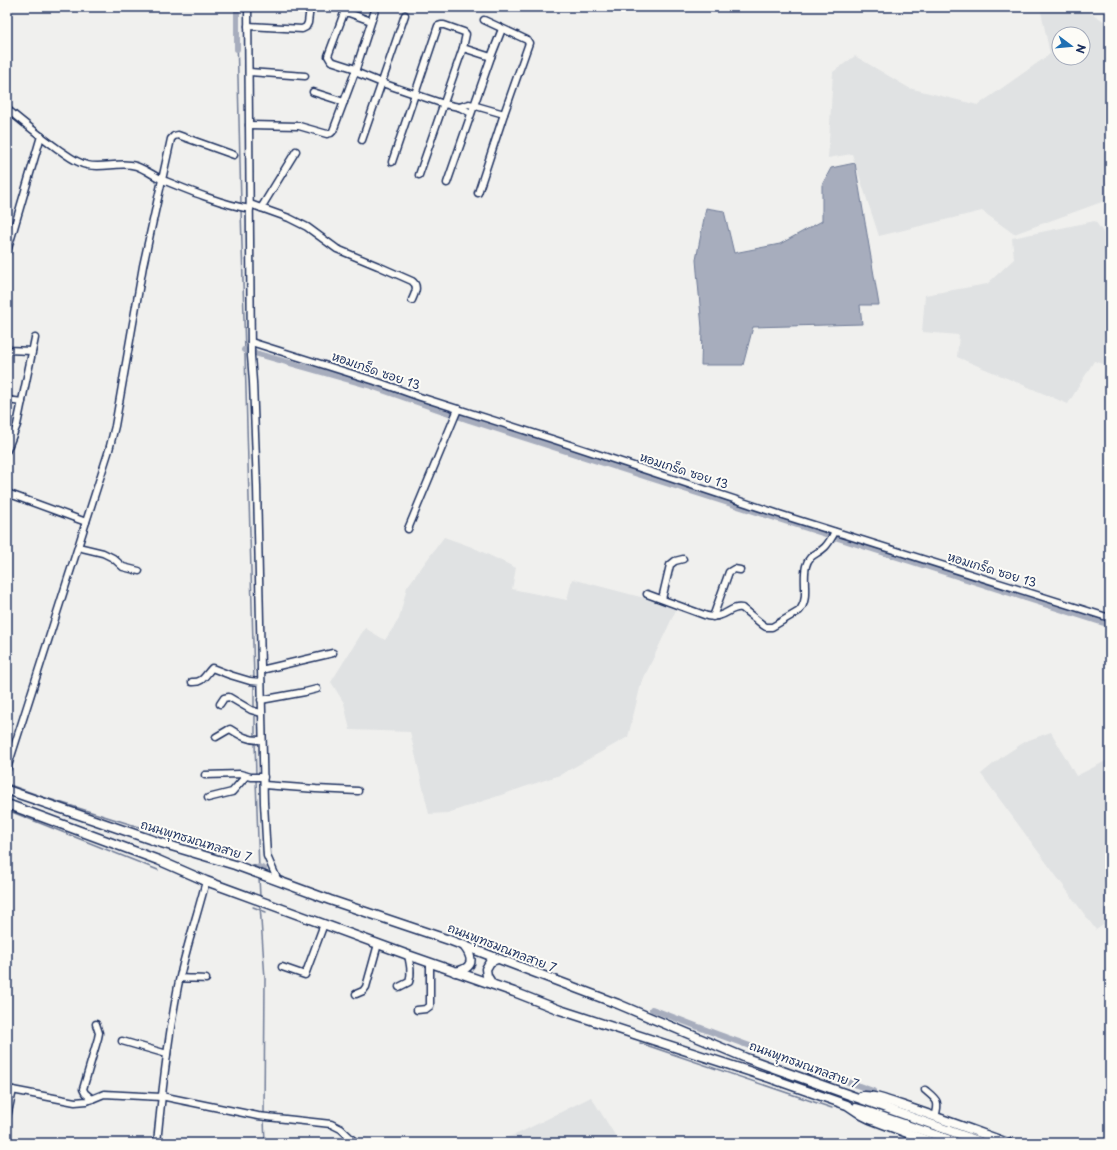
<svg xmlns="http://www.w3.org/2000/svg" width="1117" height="1150" font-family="'Playpen Sans','Playpen Sans Thai',sans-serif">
	<rect width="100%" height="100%" fill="#f0f0ee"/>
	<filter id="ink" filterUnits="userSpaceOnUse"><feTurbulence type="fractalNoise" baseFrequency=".025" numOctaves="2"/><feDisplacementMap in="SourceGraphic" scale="8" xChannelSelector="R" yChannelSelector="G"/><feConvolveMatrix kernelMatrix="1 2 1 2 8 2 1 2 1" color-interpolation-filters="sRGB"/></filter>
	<g filter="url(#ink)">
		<!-- built -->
		<g fill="#e0e2e3" fill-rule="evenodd">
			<path d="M1040,7h42l28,18v174l-96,35 -32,-23 -103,25 -27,-82 -24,4 5,-86 22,-16 54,32 69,17 72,-51zM1059,34h24v24h-24z"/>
			<path d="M1095,221l15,21v124l-16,-5 -26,43 -111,-47 2,-22 -37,-3 3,-37 62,-11 27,-25 -2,-21z"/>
			<path d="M444,537l28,10 44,21 -4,21 55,11 5,-21 80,21 24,10 -35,74 -13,53 -68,38 -112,38 -19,1 -19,-82 -60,-2 -6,-27 -13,-21 34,-54 20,12 14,-21 8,-32z"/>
			<path d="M1051,732l25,44 34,-17v161l-14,10 -115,-156 22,-18 23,-15z"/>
			<path d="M591,1097l29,46h-131l28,-9z"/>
		</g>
		<!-- water -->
		<path fill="#a7adbd" stroke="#6f7b97" d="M855,163l24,142h-19l2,19 -109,3 -10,38h-42l1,-37 -6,-68 10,-52 18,3 10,42 46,-9 42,-23v-36l9,-17z"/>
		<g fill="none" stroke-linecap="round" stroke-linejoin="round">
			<!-- stream -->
			<g stroke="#6f7b97" stroke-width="1.5">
				<path d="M237,35l4,170"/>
				<path d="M241,209l13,470"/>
				<path d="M254,683v26"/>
				<path d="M255,713v24"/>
				<path d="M255,741l1,34"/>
				<path d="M256,779l3,92"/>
				<path d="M7,784l36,13 128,40"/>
				<path d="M7,810l151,60"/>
				<path d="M252,865l7,2"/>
				<path d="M259,877l1,20"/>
				<path d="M260,905l5,74 -1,136"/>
				<path d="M253,907l13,5"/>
				<path d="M640,1043l192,65"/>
				<path d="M264,1119l1,24"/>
			</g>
			<!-- canal -->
			<g stroke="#a7adbd" stroke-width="6">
				<path d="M237,7v42"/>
				<path d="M244,350l124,35 101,35 641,205"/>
				<path d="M259,867l5,2"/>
				<path d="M652,1009l62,24 159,58"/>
			</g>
			<!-- minor casing -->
			<g stroke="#1b2f5e" stroke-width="9">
				<g id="minor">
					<path d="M248,7l3,349 2,26 4,104 7,317 3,53 11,25"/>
					<path d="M248,26l54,3 4,-2 2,-4 2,-16"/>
					<path d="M356,69l-25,-8 -3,-5 16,-43h5l22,8"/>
					<path d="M249,72l56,4"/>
					<path d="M355,72l21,-65"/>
					<path d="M313,92l31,10"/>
					<path d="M459,107l10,-3 35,10"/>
					<path d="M7,109c17,14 33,27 51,40 9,6 18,14 29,16 16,4 33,-4 49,1 9,3 18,10 27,14 27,11 58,24 87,29"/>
					<path d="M249,125l50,1 28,8 4,-1 2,-2 22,-59 27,11 62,21 15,3 12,6"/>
					<path d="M362,140l43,-125"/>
					<path d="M392,162l46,-136 3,-1h3l20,7 2,2 -3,14 28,9"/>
					<path d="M419,175l44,-127"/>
					<path d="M447,183l44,-126 11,-28"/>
					<path d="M478,193l26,-79 25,-71 -2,-3 -43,-20"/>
					<path d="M250,204l39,14 18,9 30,22 41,17 34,15c7,5 3,12 0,19"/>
					<path d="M261,208l35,-57"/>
					<path d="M7,252l34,-116"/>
					<path d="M251,342l124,39 45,16 135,43 224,74 331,104"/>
					<path d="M7,350l25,1"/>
					<path d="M7,400l15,2"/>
					<path d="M7,450l10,-25 18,-87"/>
					<path d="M7,493l79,29"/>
					<path d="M408,529l50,-120"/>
					<path d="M78,547l25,6 10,5 10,9 16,4"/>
					<path d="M647,594l60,22c5,1 9,1 14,-1 7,-2 13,-9 21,-7l21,17 3,2h6l27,-16c11,-12 3,-30 7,-45 3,-12 11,-11 19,-19 4,-4 7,-10 10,-15"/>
					<path d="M662,599l8,-34 5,-4 8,-2"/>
					<path d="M713,617l16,-45 5,-3 6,1"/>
					<path d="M261,670l72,-17"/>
					<path d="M192,682c11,1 13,-7 20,-14l18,7 20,6 11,1"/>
					<path d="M261,700l44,-8 12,-3"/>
					<path d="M220,704l4,-6 5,-1 22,13 10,3"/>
					<path d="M216,737l12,-7 2,-1c11,7 19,12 32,11"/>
					<path d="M7,769l102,-319 6,-24 28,-160 28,-127 3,-3 4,-1 56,20"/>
					<path d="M205,775l35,-1 11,3h13"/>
					<path d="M264,785l52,4 42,2"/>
					<path d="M208,798l24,-6 14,-16"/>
					<path d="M282,967l23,8 19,-51"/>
					<path d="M180,978c9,1 17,0 26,1"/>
					<path d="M399,987l10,-5c3,-9 1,-18 -1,-27"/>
					<path d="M356,994l7,-3 3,-4 12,-43"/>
					<path d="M417,1010l9,-1 4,-3v-43"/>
					<path d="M122,1041l45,13"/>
					<path d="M7,1089l68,13 12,-1 17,-7 57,3"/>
					<path d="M925,1090c12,10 15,11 10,27"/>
					<path d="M161,1096l97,20 73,8 10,5 15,14"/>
					<path d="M92,1099l-7,-6 -2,-4 15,-51 1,-5 -3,-9"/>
					<path d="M7,1117l6,-27"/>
					<path d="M157,1143c5,-52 11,-105 21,-157 7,-35 19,-70 28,-105"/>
				</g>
			</g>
			<!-- major casing -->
			<g stroke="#1b2f5e" stroke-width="11">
				<g id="major">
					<path d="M7,790l151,52 77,23 95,35 119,40 58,22 111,42 128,54 238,85"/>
					<path d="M7,804l151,56 48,21 202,74 106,37 46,18 210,68 77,27 15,10 8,4 64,24"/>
					<path d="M455,972c19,-4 19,-13 9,-26"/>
					<path d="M492,984l-5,-8 -1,-7 4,-7 7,-3"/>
					<path d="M862,1096c13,-1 26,5 39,9 36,12 71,25 107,38"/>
					<path d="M856,1108l7,2 96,33"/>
				</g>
			</g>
			<!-- minor -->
			<use href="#minor" stroke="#fdfcf7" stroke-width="6"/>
			<!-- major -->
			<use href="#major" stroke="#fdfcf7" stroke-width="8"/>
		</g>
	</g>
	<g text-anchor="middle" stroke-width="4" stroke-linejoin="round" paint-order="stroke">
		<!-- street labels -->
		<g font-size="12" fill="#1b2f5e" stroke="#fdfcf7">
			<text transform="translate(376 371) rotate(19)" y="4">หอมเกร็ด ซอย 13</text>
			<text transform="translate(684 471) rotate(18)" y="4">หอมเกร็ด ซอย 13</text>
			<text transform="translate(992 570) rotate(17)" y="4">หอมเกร็ด ซอย 13</text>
			<text transform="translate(196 841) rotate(17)" y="4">ถนนพุทธมณฑลสาย 7</text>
			<text transform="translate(502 948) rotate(21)" y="4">ถนนพุทธมณฑลสาย 7</text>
			<text transform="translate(804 1065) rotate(20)" y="4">ถนนพุทธมณฑลสาย 7</text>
		</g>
	</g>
	<!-- margin -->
	<rect width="1117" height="1150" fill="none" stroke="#fdfcf7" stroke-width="24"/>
	<rect x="12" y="12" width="1093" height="1126" fill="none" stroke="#1b2f5e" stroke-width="1.5" filter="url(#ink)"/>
	<!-- north arrow -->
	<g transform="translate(1071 46) rotate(106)"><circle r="19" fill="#fdfcf7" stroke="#a3aaba"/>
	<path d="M0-3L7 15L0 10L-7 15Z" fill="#1f6fb2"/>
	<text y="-6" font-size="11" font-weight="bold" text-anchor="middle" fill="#1b2f5e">N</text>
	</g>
</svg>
